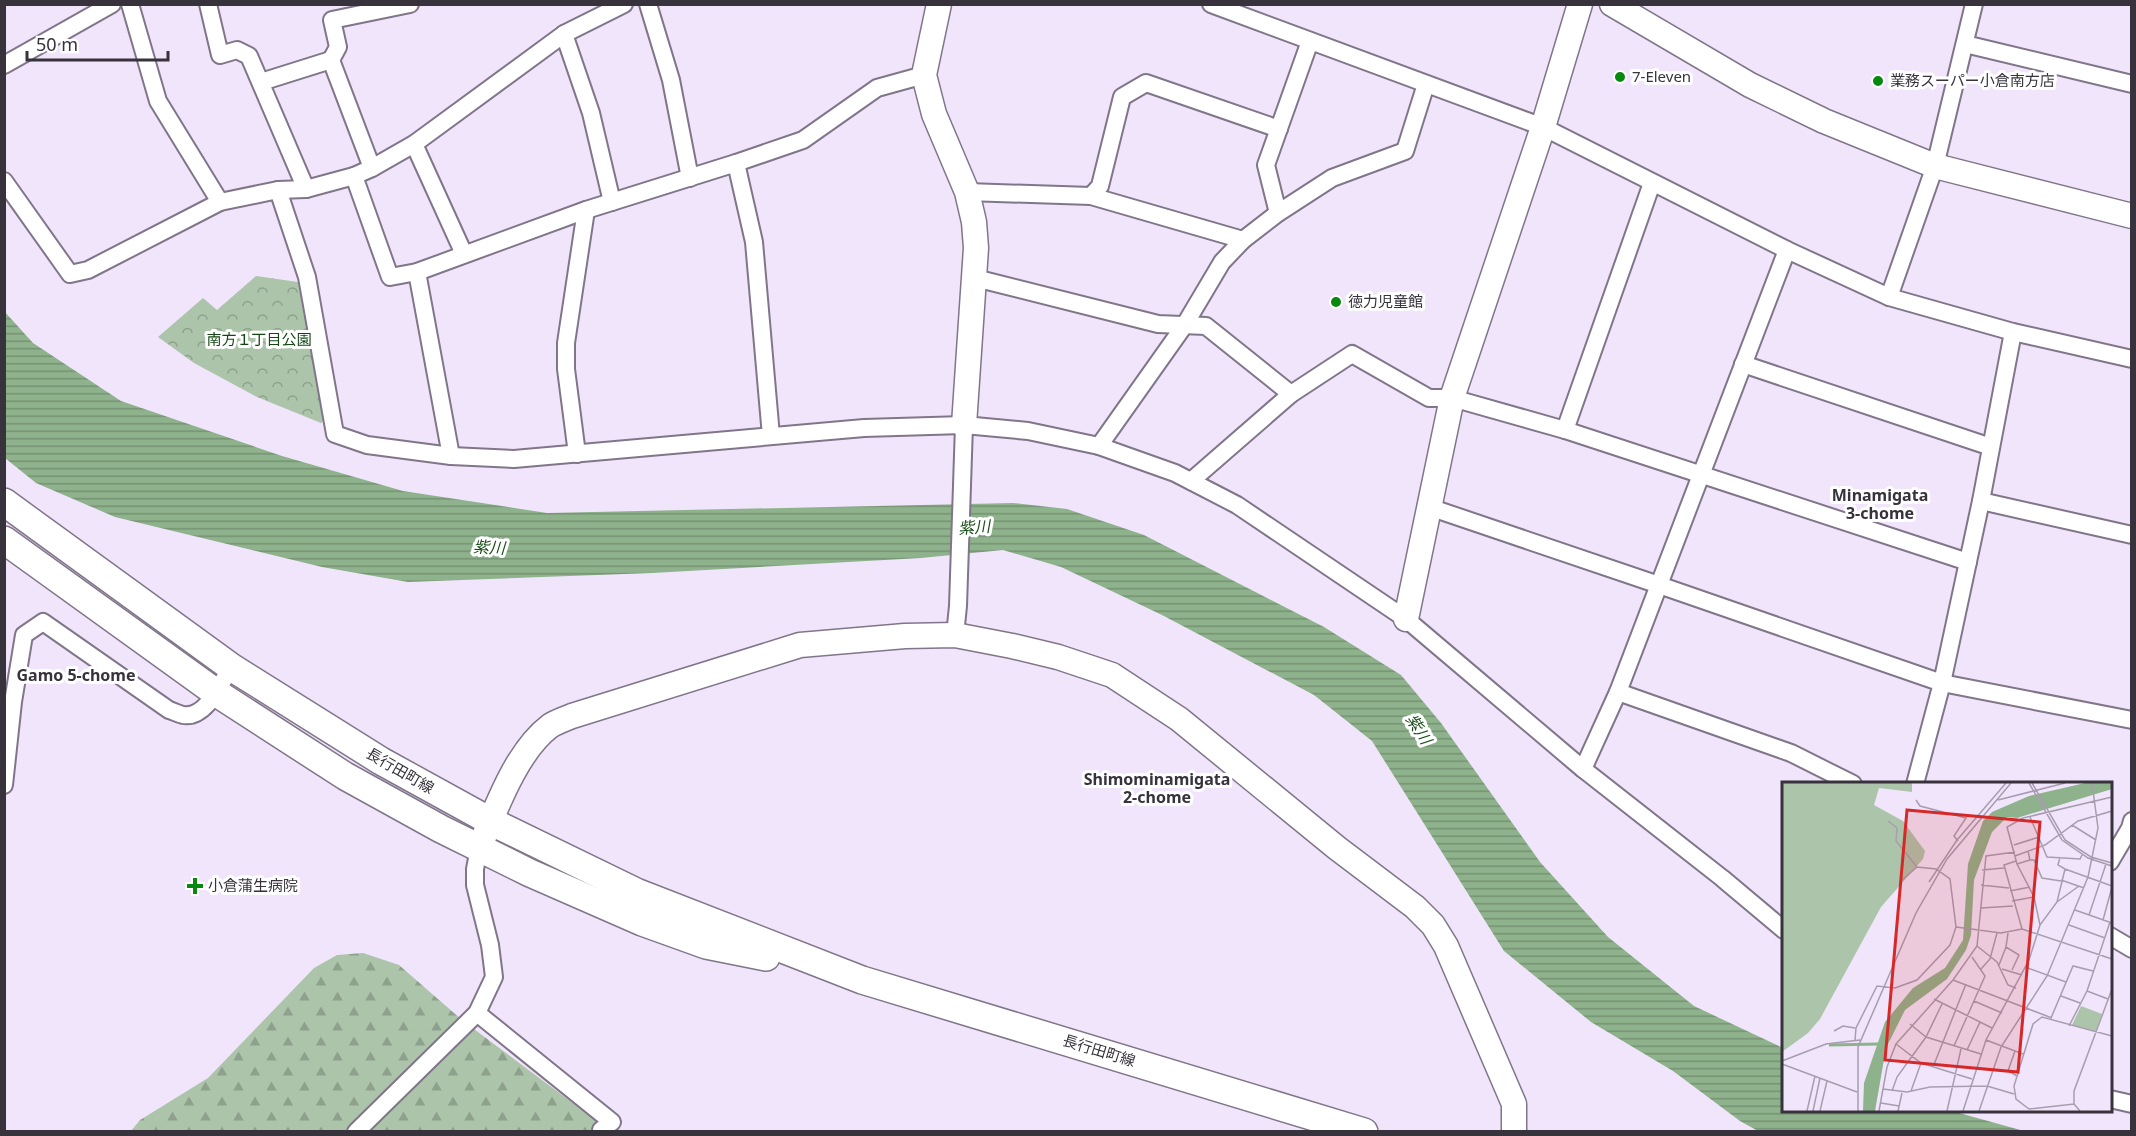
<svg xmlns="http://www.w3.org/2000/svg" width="2136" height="1136" font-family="'Noto Sans','Noto Sans JP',sans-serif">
	<defs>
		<pattern id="forest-firs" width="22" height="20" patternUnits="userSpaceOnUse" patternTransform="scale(1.5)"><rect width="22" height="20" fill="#acc5aa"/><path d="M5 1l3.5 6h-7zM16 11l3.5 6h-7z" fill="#8da18c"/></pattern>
		<pattern id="park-crowns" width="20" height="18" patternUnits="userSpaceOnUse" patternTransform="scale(1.5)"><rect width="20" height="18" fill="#acc5aa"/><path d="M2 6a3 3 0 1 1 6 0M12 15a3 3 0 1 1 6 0" fill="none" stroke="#8da18c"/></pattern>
		<pattern id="water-rules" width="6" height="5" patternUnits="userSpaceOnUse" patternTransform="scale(1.5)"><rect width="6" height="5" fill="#8eb28b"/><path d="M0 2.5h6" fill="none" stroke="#759173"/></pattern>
	</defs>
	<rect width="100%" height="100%" fill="#f1e5fc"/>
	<!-- forest -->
	<path fill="url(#forest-firs)" d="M363,953l36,12 63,55 148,111 -480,1 10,-12 68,-42 106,-110 23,-13z"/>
	<!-- park -->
	<path fill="url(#park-crowns)" d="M256,276l42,6 28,136 -5,5 -64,-26 -63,-34 -36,-26 45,-39 14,12z"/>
	<!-- water -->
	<path fill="url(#water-rules)" d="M4,311l29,32 88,58 161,55 121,35 144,22 466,-10 54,6 77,26 180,92 77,48 40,48 99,139 68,75 86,69 89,42 1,62 168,1 72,20h-266l-18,-10 -67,-50 -82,-49 -87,-71 -132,-210 -58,-46 -152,-80 -101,-48 -58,-17 -82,8 -269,15 -244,9 -86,-15 -207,-50 -79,-34 -31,-25z"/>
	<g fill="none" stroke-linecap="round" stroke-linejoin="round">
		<!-- street casing -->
		<g stroke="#807589" stroke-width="20">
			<g id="street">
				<path d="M130,4l28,97 62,101"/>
				<path d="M208,4l12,51 17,-5 12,6 57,133"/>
				<path d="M648,4l23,76 19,98"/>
				<path d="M1211,4l332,123 244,123 102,47 124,35 119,27"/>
				<path d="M564,34l27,79 21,89"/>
				<path d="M1965,44l167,40"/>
				<path d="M331,60l7,-13 -6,-27 78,-16"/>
				<path d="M4,65l108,-61"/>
				<path d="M261,82l70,-22 41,108"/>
				<path d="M414,144l50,110"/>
				<path d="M736,163l18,79 17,194"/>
				<path d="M354,176l36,101 27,-5 169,-62 150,-47 67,-23 74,-52 47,-13"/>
				<path d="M4,181l66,93 18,-4 132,-68 58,-12 28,-1 48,-13 18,-8 42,-24 150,-110 60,-30"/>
				<path d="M278,190l29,87 28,157 32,11 84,11 63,3 350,-31 100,-3 64,6 71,15 76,27 62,32 169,114 177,150 139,109 62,52"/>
				<path d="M967,192l124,4 9,-10 22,-89 24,-14 133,46"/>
				<path d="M1091,196l152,44"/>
				<path d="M1278,213l-12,-48 44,-124"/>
				<path d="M417,272l34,184"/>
				<path d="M975,278l183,46 48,2 85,68"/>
				<path d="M1889,297l46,-131 39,-162"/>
				<path d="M1743,364l248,83"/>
				<path d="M1565,430l87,-247"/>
				<path d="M1099,446l85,-120 38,-64 21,-22 35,-27 54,-35 73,-27 21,-67"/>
				<path d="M577,454l-11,-85v-26l20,-133"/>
				<path d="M1191,481l100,-87 61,-40 77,44h23l113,32 403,132"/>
				<path d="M1981,501l151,34"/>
				<path d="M1429,507l230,78 283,98 190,37"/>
				<path d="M955,635l3,-29 6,-181"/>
				<path d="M1618,692l173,61 62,31"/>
				<path d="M1583,769l35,-77 169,-442"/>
				<path d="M1915,784l27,-101 39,-182 32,-169"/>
				<path d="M4,785l9,-83 11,-67 19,-13 126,88c4,1 9,4 14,5 23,4 38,-32 48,-48"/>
				<path d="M2110,862l20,-34 2,-7"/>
				<path d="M2110,936l22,13"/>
				<path d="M477,1013l135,109 -11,8"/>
				<path d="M2110,1099l22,5"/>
				<path d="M356,1132l121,-119 17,-36 -4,-32 -15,-60v-16l4,-21"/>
			</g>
		</g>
		<!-- secondary casing -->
		<g stroke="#807589" stroke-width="27">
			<g id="secondary">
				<path d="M939,4l-15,71 10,39 33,78 7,30 2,26 -12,177"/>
				<path d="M1612,4l138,81 74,36 111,45 197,50"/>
				<path d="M1406,619l46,-221 91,-271 37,-123"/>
				<path d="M483,839c15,-36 35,-89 67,-113 6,-4 15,-7 22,-10l228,-71 105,-9 50,-1 57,11 46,11 54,18 67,44 158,129 78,59 18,18 13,21 68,158v28"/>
			</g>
		</g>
		<!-- primary casing -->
		<g stroke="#807589" stroke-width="30">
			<g id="primary">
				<path d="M4,502l227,165 150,94 109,60 146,71 226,88 502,152"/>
				<path d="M4,540l211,152 130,84 96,53 89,44 112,49 64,23 60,12"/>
			</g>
		</g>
		<!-- street -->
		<use href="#street" stroke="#fff" stroke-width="16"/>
		<!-- secondary -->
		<use href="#secondary" stroke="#fff" stroke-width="24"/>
		<!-- primary -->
		<use href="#primary" stroke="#fff" stroke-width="27"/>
	</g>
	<!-- markers -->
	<g fill="#07880f" stroke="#fff" stroke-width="2">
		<circle cx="1620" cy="77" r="6"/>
		<circle cx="1878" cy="81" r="6"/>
		<circle cx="1336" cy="302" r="6"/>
		<path d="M192 877h6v6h6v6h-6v6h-6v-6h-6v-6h6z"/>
	</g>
	<g text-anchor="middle" stroke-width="6" stroke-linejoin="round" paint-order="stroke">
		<!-- poi labels -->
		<g font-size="15" fill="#37323b" stroke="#fff" text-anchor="start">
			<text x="1632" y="82">7-Eleven</text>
			<text x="1890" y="86">業務スーパー小倉南方店</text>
			<text x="1348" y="307">徳力児童館</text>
			<text x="208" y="891">小倉蒲生病院</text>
		</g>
		<!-- park labels -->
		<g font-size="15" fill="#134712" stroke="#fff">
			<text x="259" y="345">南方１丁目公園</text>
		</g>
		<!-- street labels -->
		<g font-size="15" fill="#37323b" stroke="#fff">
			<text transform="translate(400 771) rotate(30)" y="5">長行田町線</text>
			<text transform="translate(1099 1051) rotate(17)" y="5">長行田町線</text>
		</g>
		<!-- neighbourhood labels -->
		<g font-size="16" font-weight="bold" fill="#37323b" stroke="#fff">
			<text x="1880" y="501">Minamigata<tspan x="1880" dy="18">3-chome</tspan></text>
			<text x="76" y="681">Gamo 5-chome</text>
			<text x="1157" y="785">Shimominamigata<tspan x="1157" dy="18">2-chome</tspan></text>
		</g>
		<!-- water labels -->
		<g font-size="16" font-style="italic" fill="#194d18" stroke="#fff">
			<text transform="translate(974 527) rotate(-4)" y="6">紫川</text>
			<text transform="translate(489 547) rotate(3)" y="6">紫川</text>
			<text transform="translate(1419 729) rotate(57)" y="6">紫川</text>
		</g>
	</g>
	<!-- overview -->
	<g transform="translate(1782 782)">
		<rect width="330" height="330" fill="#f1e5fc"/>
		<path d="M0,1h130v9l-33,-4 -5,17 29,16 22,30 -2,8 -42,48 -61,112 -12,14 -26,19z" fill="#acc5aa"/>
		<path d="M299,224l21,8 -6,17 -24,-6z" fill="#acc5aa"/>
		<path d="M303,1h27v6l-95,29 -10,-1 -15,15 -18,48 -3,55 -5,15 -19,29 -42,31 -19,38 -11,63h-12l1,-28 21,-61 28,-34 32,-20 18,-28 5,-76 15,-43 9,-9 37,-16z" fill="#8eb28b"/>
		<path fill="none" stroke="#8eb28b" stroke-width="3" d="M47,263l49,-1"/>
		<path fill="none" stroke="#a79daf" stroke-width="1.5" d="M247,1l33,57 26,18 24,8M250,1l33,57 26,17 21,6M134,18l4,6 46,12 -12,18 4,5M216,18l67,-17M248,35l17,40 33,2 2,-4M290,43l24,15M232,63l25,-8M233,74l30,-11 33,-24 34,-10M278,75l-2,8 7,4 47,17M248,78h4l8,18 19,3M234,79l-12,4 18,64M235,82l13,-4 -2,-9M200,88l22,-2M120,98l15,-13M279,98l23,8M147,100l28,-42 49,-57M199,103l28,3M228,109l20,-4M230,119l22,-4M275,120l22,-16M199,126l32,-2M293,128l37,13M307,133l17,-51M321,138l9,-33M258,143l-6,-28 -17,-33 -10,-37 16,-9 89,-21M287,143l36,13M174,145l45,6 21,-4 90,30M226,151l-2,14 13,8 -7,15M195,164l20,16 11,23 8,3M217,183l7,-18M243,185l41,15M199,187l9,-10 7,-26M220,187l20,6M171,198l99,38M305,209l21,8M279,214l19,7M152,217l58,29M192,219l28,12M269,236l22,-52 20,5M128,242l16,13 55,17M287,244l18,-35 23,-69M52,249l9,-5 12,2M73,258l1,-12 21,-42 18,2 22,-8 33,-35 6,-18 -6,-48 -14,-10 -19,-2 -21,-26 1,-13 -9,-7M204,258l37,14M114,262l25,19 51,16M172,264l31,-70 -13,-19M185,268l13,-28M233,269l-7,20 9,5M0,279l44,-17 34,-4M0,282l75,28M151,285l33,-83M101,307l24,3 23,-5 57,-1 27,8M110,309l5,-14 29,-40 16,-33M129,309l10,-28M99,321l18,3M292,322l-45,5 -13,-10 -2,-13 19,-62 9,-7 70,19M25,329l8,-35M31,329l7,-33M38,329l7,-30M76,329v-64l58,-134 31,-54 64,-76M97,329l8,-44 9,-23 57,-64 24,-34 9,-90 29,-4M116,329l4,-18M165,329l14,-62M181,329l23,-71 43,-80 11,-35 17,-23 8,-33M197,329l22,-64 46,-71 41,-99 10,-49 -6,-45M298,329l-6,-7v-13l38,-102"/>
		<path fill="#d62828" fill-opacity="0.15" stroke="#d62828" stroke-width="3" d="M125,28l133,12 -22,250 -133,-12z"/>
		<rect width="330" height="330" fill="none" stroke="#37323b" stroke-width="3"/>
	</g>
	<!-- border -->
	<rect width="2136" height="1136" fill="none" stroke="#37323b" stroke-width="12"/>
	<!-- scale -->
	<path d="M27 51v9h141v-9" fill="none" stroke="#37323b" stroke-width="3"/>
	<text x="36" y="51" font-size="18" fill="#37323b" stroke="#ffffff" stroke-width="4.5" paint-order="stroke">50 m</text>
</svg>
